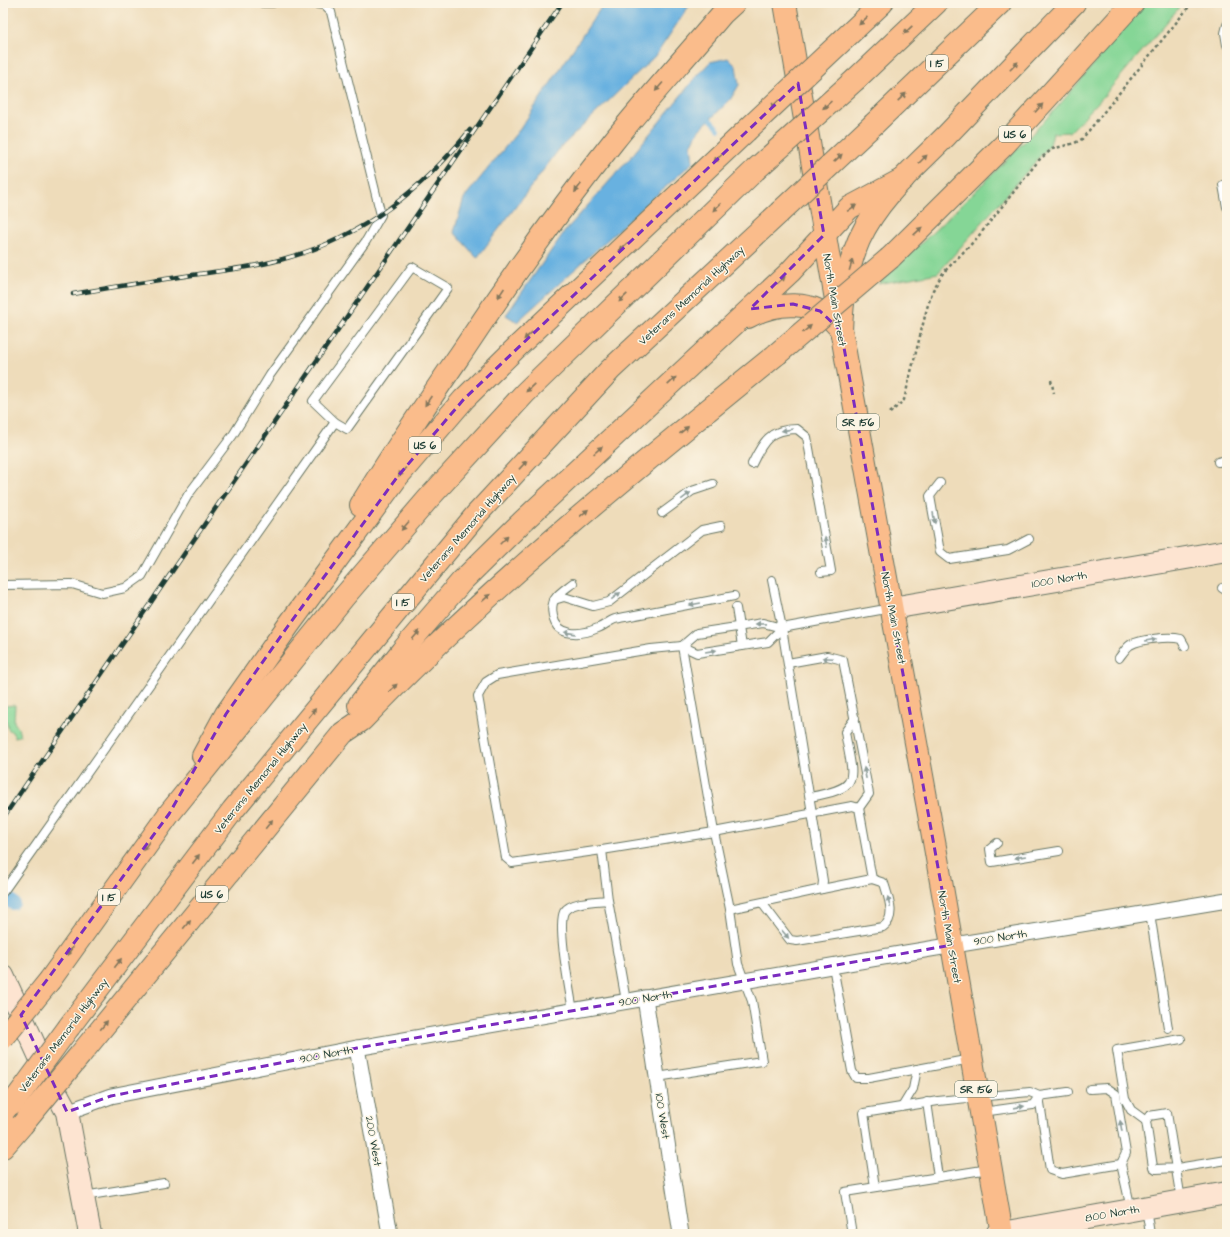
<svg xmlns="http://www.w3.org/2000/svg" width="1230" height="1237" font-family="'Architects Daughter',sans-serif">
	<rect width="100%" height="100%" fill="#fcf5e5"/>
	<filter id="ink" filterUnits="userSpaceOnUse"><feTurbulence type="fractalNoise" baseFrequency=".025" numOctaves="2"/><feDisplacementMap in="SourceGraphic" scale="8" xChannelSelector="R" yChannelSelector="G"/><feConvolveMatrix kernelMatrix="1 2 1 2 8 2 1 2 1" color-interpolation-filters="sRGB"/></filter>
	<filter id="wash" filterUnits="userSpaceOnUse"><feTurbulence type="fractalNoise" baseFrequency=".012" numOctaves="4" result="noise"/><feDisplacementMap in="SourceGraphic" scale="16" xChannelSelector="R" yChannelSelector="G"/><feGaussianBlur stdDeviation="0.9" result="paint"/><feColorMatrix in="noise" values="0 0 0 0 0 0 0 0 0 0 0 0 0 0 0 0 0 1.4 0 .05"/><feComposite in="paint" operator="in"/></filter>
	<g filter="url(#wash)">
		<rect width="100%" height="100%" fill="#eedcba"/>
		<!-- green -->
		<g fill="#85d696" stroke="#528a65">
			<path d="M1145,3h38l-81,95 -32,34 -17,1 -3,12 -112,128 -60,11c63,-59 125,-118 183,-181 29,-33 55,-68 84,-100z"/>
			<path d="M15,705l-1,17 4,6 2,8 -5,1 -3,-5 -4,-3 -4,-23z"/>
		</g>
		<!-- water -->
		<g fill="#68b1e0" stroke="#44778a">
			<path d="M604,3h87l-35,52 -96,93 -83,110 -23,-26 10,-34 56,-69z"/>
			<path d="M728,58l8,8 3,19 -9,15 -31,30 -8,15 2,17 -176,160 -11,-7 59,-84 65,-73 66,-81 14,-15z"/>
		</g>
		<g fill="none" stroke-linecap="round" stroke-linejoin="round">
			<!-- stream -->
			<path stroke="#68b1e0" stroke-width="4" d="M707,116l12,13"/>
			<!-- canal -->
			<path stroke="#68b1e0" stroke-width="14" d="M7,897l6,6"/>
		</g>
	</g>
	<g filter="url(#ink)">
		<g fill="none" stroke-linecap="round" stroke-linejoin="round">
			<!-- lane casing -->
			<g stroke="#677563" stroke-width="10">
				<g id="lane">
					<path d="M262,3h11"/>
					<path d="M1227,25l-2,8 2,12"/>
					<path d="M1223,185l4,22"/>
					<path d="M412,267l36,21 -101,141 -12,-7 -22,-21z"/>
					<path d="M1218,462l9,-2"/>
					<path d="M752,464c11,-23 18,-35 45,-35l10,8 24,134 -10,1"/>
					<path d="M940,483l-10,13 10,56 9,7 59,-9 21,-11"/>
					<path d="M662,513l30,-22 21,-7"/>
					<path d="M573,583c-13,10 -24,15 -20,33 4,22 29,19 45,12 6,-2 11,-7 17,-9 4,-1 10,-2 15,-3l104,-20"/>
					<path d="M3,585l69,-1 30,9 23,-5 17,-12 46,-81 45,-60 37,-60 96,-134 15,-26 -50,-203 -7,-7 -15,-2"/>
					<path d="M1222,588l5,3"/>
					<path d="M554,600l10,-3 29,9 16,-4 93,-72 19,-4"/>
					<path d="M736,608l6,38"/>
					<path d="M682,646l15,-13 66,-10 19,5 109,-20"/>
					<path d="M1119,658c3,-4 7,-10 11,-13 11,-6 39,-9 51,-6l4,7"/>
					<path d="M788,663l39,-7 16,4 26,134 -10,14"/>
					<path d="M810,797c53,-10 43,-17 35,-65l10,-14"/>
					<path d="M997,843l-7,6 2,13 67,-11"/>
					<path d="M602,850l-90,13 -6,-5 -28,-162 8,-14 11,-7 154,-26 31,-3 15,7 71,-11 14,-14"/>
					<path d="M3,892l332,-470"/>
					<path d="M608,900l-6,-50 112,-18 138,-26 7,2 13,71 -50,10"/>
					<path d="M762,903l28,37 7,1 86,-14c14,-10 5,-30 1,-44l-12,-4"/>
					<path d="M730,909l92,-20 1,-8 -41,-253 -10,-48"/>
					<path d="M1150,913l18,115"/>
					<path d="M833,966l19,105 4,7h13l102,-19"/>
					<path d="M573,1011c-3,-19 -16,-84 -9,-99 6,-11 34,-11 44,-12l18,101"/>
					<path d="M657,1077l105,-16 -10,-60 -14,-37 -8,-55 -16,-77 -32,-186"/>
					<path d="M1090,1089l17,-1 9,6 10,59 -5,11"/>
					<path d="M1068,1092l-29,4 11,74 12,4 59,-10 10,45"/>
					<path d="M927,1102l11,75"/>
					<path d="M902,1107l11,-18 4,-20"/>
					<path d="M1146,1121l-15,-11 -6,-11 -8,-49 64,-11"/>
					<path d="M875,1187l-11,-74 74,-12 39,-4 53,-5 9,4 -6,9 -51,7"/>
					<path d="M84,1196l80,-13"/>
					<path d="M1181,1200l-14,-87 -18,3 -3,5 7,46 3,2 21,-1 50,-8"/>
					<path d="M1146,1208l4,26"/>
					<path d="M852,1234l-7,-42 144,-23"/>
				</g>
			</g>
			<!-- street casing -->
			<g stroke="#677563" stroke-width="17">
				<g id="street">
					<path d="M645,998l36,236"/>
					<path d="M357,1048l33,186"/>
					<path d="M67,1112l44,-16 246,-48 549,-95 321,-53"/>
				</g>
			</g>
			<!-- secondary casing -->
			<g stroke="#677563" stroke-width="24">
				<g id="secondary">
					<path d="M892,608l335,-57"/>
					<path d="M3,976l51,112 13,24 23,122"/>
					<path d="M997,1234l230,-41"/>
				</g>
			</g>
			<!-- primary casing -->
			<g stroke="#677563" stroke-width="24">
				<path id="primary" d="M785,3l61,355 89,489 67,387"/>
			</g>
			<!-- highway casing -->
			<g stroke="#677563" stroke-width="24">
				<g id="highway">
					<path d="M844,39l38,-36"/>
					<path d="M856,79l80,-76"/>
					<path d="M874,124l126,-121"/>
					<path d="M890,258l114,-113 129,-142"/>
					<path d="M748,317c27,-15 67,-19 89,8"/>
					<path d="M841,331c1,-31 6,-63 18,-91 19,-42 56,-73 87,-104 43,-45 85,-89 128,-133"/>
					<path d="M361,505c32,-53 68,-105 103,-156 47,-71 96,-140 149,-207 35,-44 73,-85 109,-128l12,-11"/>
					<path d="M359,705l43,-54 60,-70 60,-59 268,-250 59,-64 54,-29"/>
					<path d="M203,756l23,-42 62,-88 110,-150 66,-77 54,-53 228,-215"/>
					<path d="M50,980l119,-166 174,-216 85,-99 97,-106 230,-223"/>
					<path d="M69,1027l164,-217 243,-295 134,-145 169,-157"/>
					<path d="M80,1055l263,-322 19,-13c128,-134 272,-250 415,-366"/>
					<path d="M3,1116l10,-13"/>
					<path d="M3,1147l19,-22"/>
				</g>
			</g>
			<!-- path -->
			<g stroke="#677563" stroke-width="2.5" stroke-dasharray="3 3" stroke-linecap="butt">
				<path d="M1051,380l3,13"/>
				<path d="M890,413l14,-13 23,-92 6,-18 10,-17 34,-35 62,-78 13,-11 23,-6 7,-4 110,-136"/>
			</g>
			<!-- lane -->
			<use href="#lane" stroke="#fff" stroke-width="8"/>
			<!-- street -->
			<use href="#street" stroke="#fff" stroke-width="15"/>
			<!-- secondary -->
			<use href="#secondary" stroke="#fde4d1" stroke-width="22"/>
			<!-- primary -->
			<use href="#primary" stroke="#fabc8b" stroke-width="22"/>
			<!-- highway -->
			<use href="#highway" stroke="#fabc8b" stroke-width="22"/>
			<!-- rail casing -->
			<g stroke="#1f3d34" stroke-width="4.5">
				<g id="rail">
					<path d="M73,294c40,-7 79,-13 119,-19 33,-5 66,-8 98,-18 72,-20 134,-69 180,-127"/>
					<path d="M3,818l559,-815"/>
				</g>
			</g>
			<!-- rail -->
			<use href="#rail" stroke="#fcf5e5" stroke-width="3" stroke-dasharray="9" stroke-linecap="butt"/>
			<!-- highway-bridge casing -->
			<g stroke="#677563" stroke-width="24" stroke-linecap="butt">
				<g id="highway-bridge">
					<path d="M746,131l98,-92"/>
					<path d="M755,170l101,-91"/>
					<path d="M779,213l95,-89"/>
					<path d="M777,354l113,-96"/>
					<path d="M3,1038l47,-58"/>
					<path d="M13,1103l56,-76"/>
					<path d="M22,1125l58,-70"/>
				</g>
			</g>
			<!-- highway-bridge -->
			<use href="#highway-bridge" stroke="#fabc8b" stroke-width="22"/>
		</g>
		<!-- one-way arrows -->
		<defs><path id="oneway-solid" d="M-6-.8H1V-3.2L6.5 0L1 3.2V.8H-6Z"/></defs>
		<g fill="#82765b">
			<use href="#oneway-solid" transform="translate(863 21) rotate(137)"/>
			<use href="#oneway-solid" transform="translate(908 30) rotate(136)"/>
			<use href="#oneway-solid" transform="translate(1014 66) rotate(-46)"/>
			<use href="#oneway-solid" transform="translate(659 87) rotate(131)"/>
			<use href="#oneway-solid" transform="translate(902 97) rotate(-44)"/>
			<use href="#oneway-solid" transform="translate(775 104) rotate(137)"/>
			<use href="#oneway-solid" transform="translate(827 105) rotate(138)"/>
			<use href="#oneway-solid" transform="translate(1039 108) rotate(-47)"/>
			<use href="#oneway-solid" transform="translate(718 158) rotate(137)"/>
			<use href="#oneway-solid" transform="translate(838 158) rotate(-43)"/>
			<use href="#oneway-solid" transform="translate(923 159) rotate(-45)"/>
			<use href="#oneway-solid" transform="translate(578 188) rotate(127)"/>
			<use href="#oneway-solid" transform="translate(717 207) rotate(136)"/>
			<use href="#oneway-solid" transform="translate(852 208) rotate(-35)"/>
			<use href="#oneway-solid" transform="translate(918 231) rotate(-43)"/>
			<use href="#oneway-solid" transform="translate(623 247) rotate(137)"/>
			<use href="#oneway-solid" transform="translate(851 265) rotate(-73)"/>
			<use href="#oneway-solid" transform="translate(781 280) rotate(-42)"/>
			<use href="#oneway-solid" transform="translate(501 293) rotate(124)"/>
			<use href="#oneway-solid" transform="translate(623 298) rotate(136)"/>
			<use href="#oneway-solid" transform="translate(807 329) rotate(-40)"/>
			<use href="#oneway-solid" transform="translate(528 336) rotate(137)"/>
			<use href="#oneway-solid" transform="translate(672 381) rotate(-44)"/>
			<use href="#oneway-solid" transform="translate(530 388) rotate(136)"/>
			<use href="#oneway-solid" transform="translate(428 401) rotate(124)"/>
			<use href="#oneway-solid" transform="translate(684 430) rotate(-40)"/>
			<use href="#oneway-solid" transform="translate(598 450) rotate(-42)"/>
			<use href="#oneway-solid" transform="translate(523 465) rotate(-47)"/>
			<use href="#oneway-solid" transform="translate(402 472) rotate(130)"/>
			<use href="#oneway-solid" transform="translate(584 513) rotate(-40)"/>
			<use href="#oneway-solid" transform="translate(405 526) rotate(131)"/>
			<use href="#oneway-solid" transform="translate(504 540) rotate(-45)"/>
			<use href="#oneway-solid" transform="translate(486 598) rotate(-42)"/>
			<use href="#oneway-solid" transform="translate(416 635) rotate(-49)"/>
			<use href="#oneway-solid" transform="translate(393 688) rotate(-44)"/>
			<use href="#oneway-solid" transform="translate(312 713) rotate(-51)"/>
			<use href="#oneway-solid" transform="translate(269 824) rotate(-51)"/>
			<use href="#oneway-solid" transform="translate(146 846) rotate(126)"/>
			<use href="#oneway-solid" transform="translate(196 859) rotate(-53)"/>
			<use href="#oneway-solid" transform="translate(187 924) rotate(-51)"/>
			<use href="#oneway-solid" transform="translate(70 951) rotate(126)"/>
			<use href="#oneway-solid" transform="translate(118 963) rotate(-53)"/>
			<use href="#oneway-solid" transform="translate(104 1025) rotate(-51)"/>
		</g>
		<g fill="#8f9e9a">
			<use href="#oneway-solid" transform="translate(787 430) rotate(171)"/>
			<use href="#oneway-solid" transform="translate(686 496) rotate(-37)"/>
			<use href="#oneway-solid" transform="translate(934 518) rotate(80)"/>
			<use href="#oneway-solid" transform="translate(826 542) rotate(-100)"/>
			<use href="#oneway-solid" transform="translate(616 596) rotate(-38)"/>
			<use href="#oneway-solid" transform="translate(695 604) rotate(170)"/>
			<use href="#oneway-solid" transform="translate(761 624) rotate(179)"/>
			<use href="#oneway-solid" transform="translate(570 633) rotate(-172)"/>
			<use href="#oneway-solid" transform="translate(1151 640) rotate(-10)"/>
			<use href="#oneway-solid" transform="translate(711 651) rotate(-9)"/>
			<use href="#oneway-solid" transform="translate(828 658) rotate(-177)"/>
			<use href="#oneway-solid" transform="translate(865 773) rotate(-101)"/>
			<use href="#oneway-solid" transform="translate(1020 857) rotate(171)"/>
			<use href="#oneway-solid" transform="translate(889 902) rotate(-103)"/>
			<use href="#oneway-solid" transform="translate(785 934) rotate(50)"/>
			<use href="#oneway-solid" transform="translate(1019 1107) rotate(-8)"/>
			<use href="#oneway-solid" transform="translate(1121 1126) rotate(-100)"/>
		</g>
	</g>
	<!-- marked area -->
	<path fill="none" stroke="#7b2cbf" stroke-width="3" stroke-dasharray="8 5" stroke-linejoin="round" d="M798,83l26,152 -74,74 43,-5 27,7 21,20 111,614 -595,103 -246,48 -44,16 -46,-97 148,-201 57,-100 62,-88 110,-150 66,-77z"/>
	<g text-anchor="middle" stroke-width="3" stroke-linejoin="round" paint-order="stroke">
		<!-- shield labels -->
		<g fill="#fcf5e5" stroke="#617469" stroke-width="1">
			<rect x="926" y="55" width="22" height="16" rx="3"/>
			<rect x="999" y="126" width="32" height="16" rx="3"/>
			<rect x="837" y="414" width="42" height="16" rx="3"/>
			<rect x="409" y="437" width="32" height="16" rx="3"/>
			<rect x="392" y="594" width="22" height="16" rx="3"/>
			<rect x="196" y="886" width="32" height="16" rx="3"/>
			<rect x="98" y="889" width="22" height="16" rx="3"/>
			<rect x="955" y="1081" width="42" height="16" rx="3"/>
		</g>
		<g font-size="10" font-weight="bold" fill="#1f3d34">
			<text x="937" y="67">I 15</text>
			<text x="1015" y="138">US 6</text>
			<text x="858" y="426">SR 156</text>
			<text x="425" y="449">US 6</text>
			<text x="403" y="606">I 15</text>
			<text x="212" y="898">US 6</text>
			<text x="109" y="901">I 15</text>
			<text x="976" y="1093">SR 156</text>
		</g>
		<!-- street labels -->
		<g font-size="11" fill="#1f3d34" stroke="#fcf5e5">
			<text transform="translate(691 295) rotate(-43)" y="4">Veterans Memorial Highway</text>
			<text transform="translate(835 300) rotate(80)" y="4">North Main Street</text>
			<text transform="translate(467 528) rotate(-49)" y="4">Veterans Memorial Highway</text>
			<text transform="translate(1059 579) rotate(-10)" y="4">1000 North</text>
			<text transform="translate(894 618) rotate(79)" y="4">North Main Street</text>
			<text transform="translate(260 778) rotate(-51)" y="4">Veterans Memorial Highway</text>
			<text transform="translate(950 937) rotate(80)" y="4">North Main Street</text>
			<text transform="translate(1000 937) rotate(-9)" y="4">900 North</text>
			<text transform="translate(645 998) rotate(-10)" y="4">900 North</text>
			<text transform="translate(63 1035) rotate(-53)" y="4">Veterans Memorial Highway</text>
			<text transform="translate(326 1054) rotate(-11)" y="4">900 North</text>
			<text transform="translate(663 1116) rotate(81)" y="4">100 West</text>
			<text transform="translate(374 1141) rotate(80)" y="4">200 West</text>
			<text transform="translate(1112 1213) rotate(-10)" y="4">800 North</text>
		</g>
	</g>
	<!-- margin -->
	<rect width="1230" height="1237" fill="none" stroke="#fcf5e5" stroke-width="16"/>
</svg>
